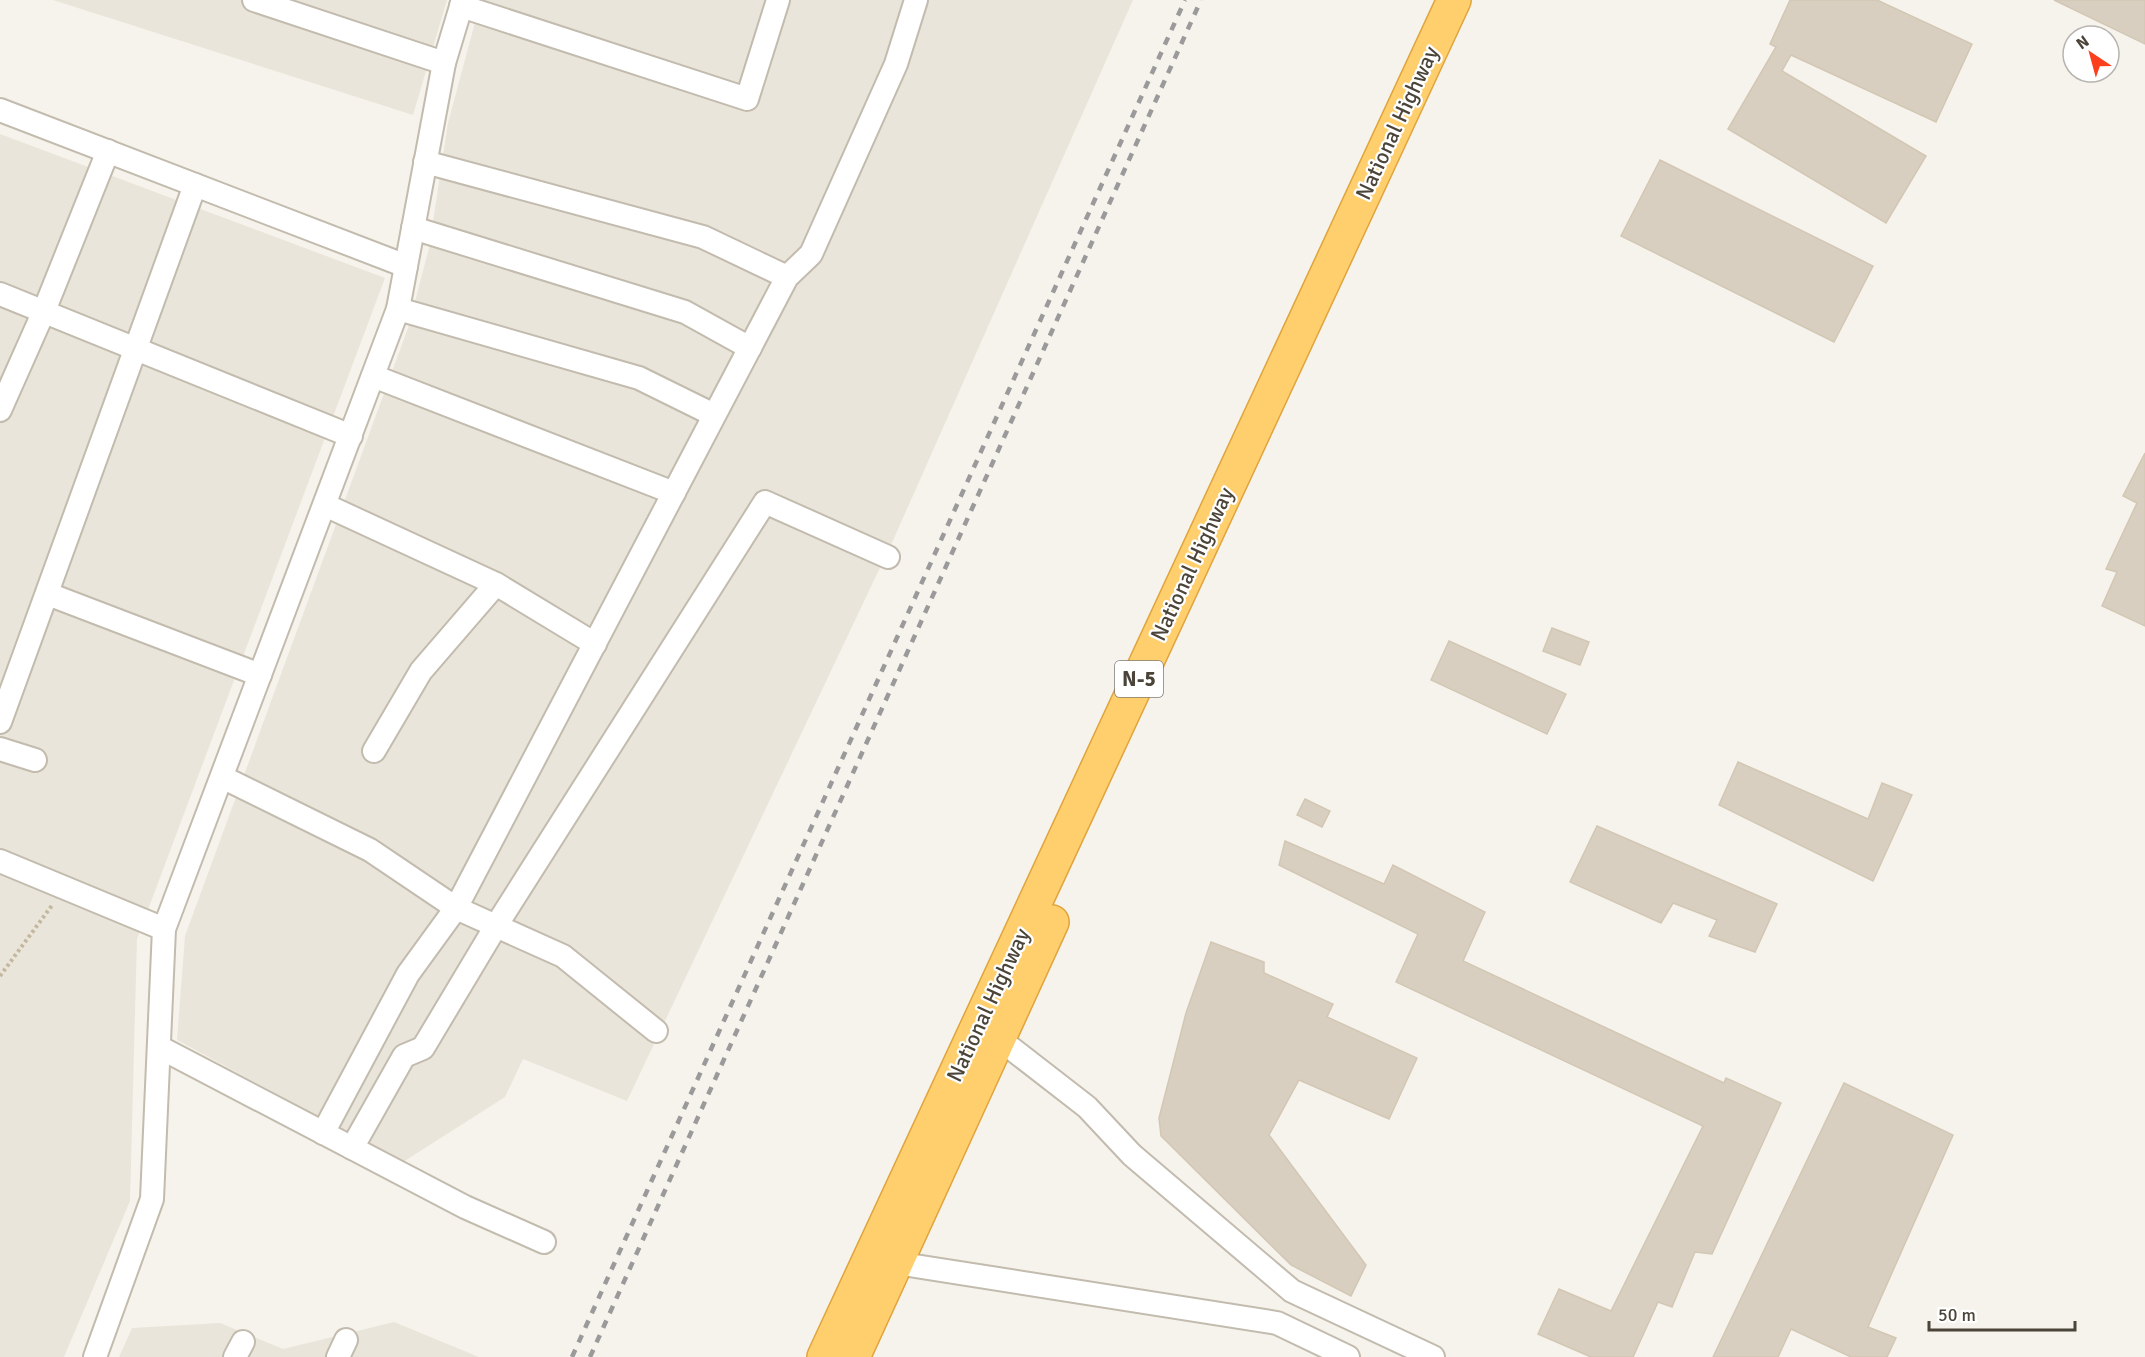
<svg xmlns="http://www.w3.org/2000/svg" width="2145" height="1357" viewBox="0 0 2145 1357" font-family="Signika,sans-serif">
<rect width="100%" height="100%" fill="#f6f3ec"/>
<g fill="#eae5da">
<path d="M53,0H447L413,115Z"/>
<path d="M481,0H1133L895,536L627,1101L523,1059L505,1097L403,1162L177,1040L185,936L408,328L429,248L448,123Z"/>
<path d="M0,134L385,278L137,939L130,1201L64,1357H0Z"/>
<path d="M394,1322L479,1357H119L132,1328L220,1323L283,1349Z"/>
</g>
<g fill="#d8cfc1" stroke="#d3c7b4" stroke-width="1.5">
<path d="M1790,0H1877L1972,44L1936,122L1791,55L1782,71L1926,156L1886,223L1728,129L1776,47L1770,44Z"/>
<path d="M2054,0H2145V44Z"/>
<path d="M1660,160L1873,266L1834,342L1621,236Z"/>
<path d="M2145,453V626L2102,606L2117,572L2106,569L2137,503L2123,496Z"/>
<path d="M1552,628L1589,642L1580,665L1543,651Z"/>
<path d="M1449,641L1566,694L1547,734L1431,680Z"/>
<path d="M1738,762L1868,819L1882,783L1912,795L1873,881L1719,805Z"/>
<path d="M1305,799L1330,811L1322,827L1297,815Z"/>
<path d="M1597,826L1777,904L1755,952L1709,936L1717,920L1673,903L1661,923L1570,882Z"/>
<path d="M1285,841L1384,884L1393,865L1485,912L1463,961L1724,1083L1726,1078L1781,1103L1712,1254L1695,1252L1672,1307L1658,1302L1633,1357H1591L1538,1334L1559,1289L1611,1311L1703,1126L1396,982L1418,934L1279,865Z"/>
<path d="M1211,942L1264,962V973L1333,1004L1327,1017L1417,1058L1389,1119L1299,1080L1269,1135L1366,1265L1351,1296L1291,1265L1161,1136L1159,1118L1186,1013Z"/>
<path d="M1844,1083L1953,1135L1868,1327L1896,1338L1887,1357H1851L1791,1329L1778,1357H1713Z"/>
</g>
<g fill="none" stroke-linecap="round" stroke-linejoin="round">
<g stroke="#c2bbae" stroke-width="26">
<g id="street">
<path d="M254,0L444,63"/>
<path d="M461,6L747,99L778,0"/>
<path d="M0,110L406,266"/>
<path d="M425,162L703,237L787,277"/>
<path d="M413,228L685,312L750,348"/>
<path d="M0,294L351,436"/>
<path d="M398,309L639,378L714,415"/>
<path d="M373,376L674,493"/>
<path d="M0,410L44,311L108,151"/>
<path d="M325,505L496,584L595,644"/>
<path d="M48,594L260,675"/>
<path d="M0,722L195,185"/>
<path d="M0,749L35,760"/>
<path d="M374,751L421,671L496,584"/>
<path d="M222,777L370,850L456,908L563,956L656,1031"/>
<path d="M0,861L164,929"/>
<path d="M987,1032L998,1038L1087,1107L1132,1155L1292,1291L1433,1357"/>
<path d="M159,1047L465,1207L544,1242"/>
<path d="M323,1133L408,974L456,908L787,277L811,254L896,64L916,0"/>
<path d="M352,1148L404,1056L423,1048L496,926L765,502L888,557"/>
<path d="M883,1258L896,1263L1277,1323L1348,1357"/>
<path d="M95,1357L152,1199L164,929L398,309L444,63L463,0"/>
<path d="M235,1357L243,1342"/>
<path d="M338,1357L346,1340"/>
</g>
</g>
<g stroke="#e0a43c" stroke-width="36">
<g id="highway">
<path d="M824,1357L1454,0"/>
<path d="M853,1357L1052,922"/>
</g>
</g>
<path stroke="#c4b79f" stroke-width="4" stroke-dasharray="3 3" stroke-linecap="butt" d="M0,976L53,904"/>
<use href="#street" stroke="#fff" stroke-width="22"/>
<use href="#highway" stroke="#ffcf6e" stroke-width="33"/>
<g stroke="#9a9a9a" stroke-width="4.5" stroke-dasharray="8 8" stroke-linecap="butt">
<path d="M572,1357L1185,0"/>
<path d="M590,1357L1201,0"/>
</g>
</g>
<g text-anchor="middle" dominant-baseline="central" stroke-width="4.5" stroke-linejoin="round" paint-order="stroke">
<rect fill="#fff" stroke="#817c74" stroke-width="1.5" x="1115" y="661" width="48" height="36" rx="4.5"/>
<g font-size="21" font-weight="bold" fill="#4b4439">
<text x="1139" y="679">N-5</text>
</g>
<g font-size="22" fill="#4b4439" stroke="#fff">
<text transform="translate(1397 123) rotate(-65)">National Highway</text>
<text transform="translate(1192 564) rotate(-65)">National Highway</text>
<text transform="translate(988 1005) rotate(-65)">National Highway</text>
</g>
</g>
<g transform="translate(2091 54) rotate(324)"><circle r="28" fill="#ffffff" stroke="#b7b4b0" stroke-width="1.5"/>
<path d="M0-4.5L10 22L0 15L-10 22Z" fill="#fc3f1d"/>
<text y="-9" font-size="16" font-weight="bold" text-anchor="middle" fill="#4b4439">N</text>
</g>
<path d="M1929 1321v9h146v-9" fill="none" stroke="#4b4439" stroke-width="3"/>
<text x="1938" y="1321" font-size="18" fill="#4b4439" stroke="#ffffff" stroke-width="4.5" paint-order="stroke">50 m</text>
</svg>
